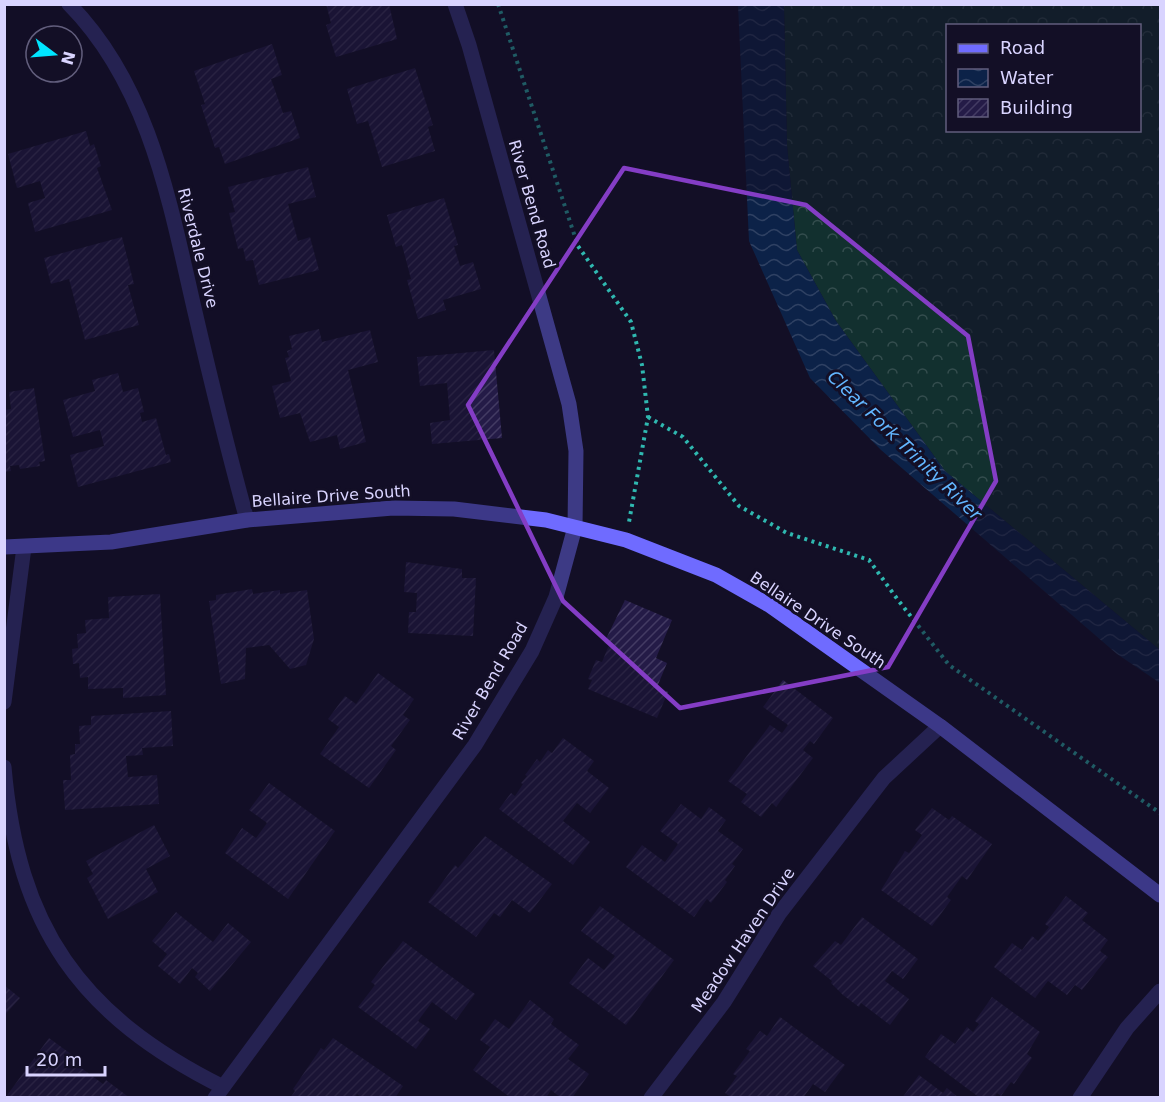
<svg xmlns="http://www.w3.org/2000/svg" width="1165" height="1102" viewBox="0 0 1165 1102" font-family="'DejaVu Sans',sans-serif">
<defs>
<pattern id="forest-crowns" width="20" height="18" patternUnits="userSpaceOnUse" patternTransform="scale(1.5)"><rect width="20" height="18" fill="#12302f"/><path d="M2 6a3 3 0 1 1 6 0M12 15a3 3 0 1 1 6 0" fill="none" stroke="#344d4e"/></pattern>
<pattern id="water-waves" width="16" height="10" patternUnits="userSpaceOnUse" patternTransform="scale(1.5)"><rect width="16" height="10" fill="#0c2248"/><path d="M0 5q4-4 8 0t8 0" fill="none" stroke="#2f4163"/></pattern>
<pattern id="building-hatch" width="6" height="6" patternUnits="userSpaceOnUse" patternTransform="scale(1.5)"><rect width="6" height="6" fill="#241b47"/><path d="M-1 1l2-2M0 6l6-6M5 7l2-2" fill="none" stroke="#433b63"/></pattern>
</defs>
<rect width="100%" height="100%" fill="#130f26"/>
<path fill="url(#forest-crowns)" fill-rule="evenodd" d="M784,5H1160V650L945,471L836,321L797,250L787,145ZM948,26H1140V130H948Z"/>
<path fill="url(#water-waves)" d="M738,5H784L787,145L797,250L836,321L945,471L1160,650V683L1117,654L881,450L810,378L749,241Z"/>
<g fill="url(#building-hatch)">
<path d="M326,4H389L397,39L336,57L326,25L331,23Z"/>
<path d="M272,44L282,75L271,79L283,113L291,111L300,138L225,164L219,147L215,148L201,105L205,104L194,71Z"/>
<path d="M415,68L433,125L428,127L435,151L382,167L368,121L357,124L347,89Z"/>
<path d="M86,131L90,146L94,144L101,166L97,168L112,210L35,232L28,203L45,198L40,181L17,188L8,154Z"/>
<path d="M308,167L316,197L288,204L298,241L310,237L319,270L259,285L253,260L246,261L243,248L238,249L229,213L235,212L228,187Z"/>
<path d="M444,198L458,245L454,246L460,266L473,262L481,289L443,300L446,310L418,319L407,280L411,279L402,245L396,247L387,215Z"/>
<path d="M122,237L134,284L128,285L139,325L85,340L69,279L51,284L44,258Z"/>
<path d="M319,329L322,342L370,330L378,362L348,370L366,442L340,449L337,435L310,442L300,413L280,418L272,386L291,381L285,358L289,357L287,351L292,349L289,336Z"/>
<path d="M494,350L502,438L432,444L430,423L450,420L447,383L420,386L417,357Z"/>
<path d="M118,373L123,392L138,388L144,412L140,413L142,422L156,418L166,455L169,454L171,462L78,487L70,455L104,446L100,430L73,437L63,400L95,391L92,380Z"/>
<path d="M34,388L45,461L39,462L40,466L20,469L19,465L10,466L11,471L4,472V410L11,409L9,392Z"/>
<path d="M406,562L462,569V578H476L473,636L408,633L409,612H416L417,593L404,592Z"/>
<path d="M252,589L253,594L280,590V594L307,590L314,639L306,665L290,669L269,645L246,648L245,679L221,684L209,601L216,600V595Z"/>
<path d="M160,594L166,695L123,698V688L88,689V677L80,678L79,663L73,664L72,649L78,648L77,634L86,633L85,620L109,618L108,597Z"/>
<path d="M625,600L672,620L656,658L667,663L657,687L668,692L657,718L588,689L592,680L588,679L596,660L602,662L609,645L604,643Z"/>
<path d="M378,673L414,699L403,715L410,720L391,746L396,750L369,788L320,754L339,727L328,719L345,696L356,704Z"/>
<path d="M783,680L833,718L814,744L810,741L803,750L813,758L776,807L772,803L761,817L741,802L747,794L728,781L770,725L782,733L788,725L763,707Z"/>
<path d="M171,711L173,746L142,748L143,755L126,756L128,777L157,775L159,804L65,810L63,780H71L70,755L75,754V744H80L79,726L91,725V716Z"/>
<path d="M563,738L594,761L587,771L609,788L590,813L577,803L563,821L590,842L573,865L499,809L511,793L515,796L523,784L521,783L527,776L525,775L537,759L540,762L548,750L552,753Z"/>
<path d="M269,783L335,831L288,899L225,853L242,828L256,838L267,823L249,810Z"/>
<path d="M681,804L701,819L709,807L726,820L718,831L743,849L732,864L735,866L725,880L727,882L711,903L707,899L694,917L626,867L642,845L665,862L678,844L660,831Z"/>
<path d="M932,808L949,820L952,816L992,844L967,880L962,876L947,897L951,900L932,926L881,890L905,851L909,853L922,835L915,830Z"/>
<path d="M154,825L170,856L146,869L158,892L108,919L87,878L93,874L86,861Z"/>
<path d="M485,836L552,884L530,913L512,900L500,917L494,913L476,937L428,902L455,865L458,868Z"/>
<path d="M1066,896L1088,913L1082,920L1108,940L1100,951L1108,957L1082,990L1075,985L1067,995L1048,981L1035,998L994,967L1012,943L1022,950L1032,936L1038,941L1049,927L1045,924Z"/>
<path d="M600,906L674,960L626,1025L569,983L588,958L604,970L615,956L581,931Z"/>
<path d="M176,912L213,942L228,923L251,942L210,991L195,977L198,973L192,968L180,984L158,966L167,954L152,941Z"/>
<path d="M862,917L918,959L903,979L892,971L885,981L909,999L890,1025L861,1003L859,1007L843,995L831,983L832,981L813,966L835,941L841,945Z"/>
<path d="M403,941L475,994L456,1020L432,1002L418,1021L430,1029L416,1049L358,1007L375,985L371,982Z"/>
<path d="M4,985L20,998L4,1016Z"/>
<path d="M992,997L1040,1032L1027,1054L1032,1058L1014,1084L1011,1082L1001,1096L997,1093L994,1098H980L925,1057L941,1034L955,1044L967,1027L973,1032L979,1024L975,1021Z"/>
<path d="M530,1000L554,1019L551,1024L579,1045L568,1059L589,1074L572,1098H561L551,1090L546,1098H511L473,1070L490,1047L480,1040L495,1019L509,1029Z"/>
<path d="M780,1017L845,1065L825,1092L813,1084L803,1098H732L725,1093L737,1076L733,1074L750,1051L746,1049L760,1031L767,1036Z"/>
<path d="M49,1038L75,1057L72,1061L103,1084L106,1080L130,1098H5Z"/>
<path d="M333,1038L403,1086L395,1098H362L357,1094L355,1098H290L295,1091L293,1089L321,1048L324,1050Z"/>
<path d="M919,1075L943,1093L947,1088L959,1098H902Z"/>
</g>
<g fill="none" stroke-linecap="round" stroke-linejoin="round">
<g stroke="#2fb8b0" stroke-width="4" stroke-dasharray="3 4.5" stroke-linecap="butt">
<path d="M498,4L578,246L631,322L642,365L648,417L629,522"/>
<path d="M648,417L683,437L739,506L787,533L869,560L898,600L949,665L1160,813"/>
</g>
<g stroke="#3d3a85" stroke-width="15">
<path d="M69,4C150,86 170,204 195,312C211,381 228,451 247,520"/>
<path d="M4,702L24,547"/>
<path d="M4,767C18,927 79,1015 223,1087"/>
<path d="M215,1098L475,745L532,651L556,597L575,527L576,451L569,404L469,45L455,4"/>
<path d="M651,1098L724,1002L779,914L884,778L940,726"/>
<path d="M1080,1098L1127,1028L1160,991"/>
</g>
<path stroke="#6f6bff" stroke-width="15" d="M4,547L111,542L247,520L393,508L454,509L546,520L626,540L716,575L769,605L940,726L1160,895"/>
</g>
<path d="M0 0H1165V1102H0ZM624,168L806,205L968,336L996,481L888,667L680,708L563,601L468,405Z" fill="#130f26" fill-opacity=".55" fill-rule="evenodd"/>
<path fill="none" stroke="#843dc5" stroke-width="4.5" stroke-linejoin="round" d="M624,168L806,205L968,336L996,481L888,667L680,708L563,601L468,405Z"/>
<g text-anchor="middle" dominant-baseline="central" stroke-width="6" stroke-linejoin="round" paint-order="stroke">
<g font-size="16" fill="#d9d4ff" stroke="#130f26">
<text transform="translate(532 204) rotate(74)">River Bend Road</text>
<text transform="translate(198 248) rotate(76)">Riverdale Drive</text>
<text transform="translate(331 496) rotate(-4)">Bellaire Drive South</text>
<text transform="translate(818 620) rotate(34)">Bellaire Drive South</text>
<text transform="translate(490 681) rotate(-60)">River Bend Road</text>
<text transform="translate(743 940) rotate(-56)">Meadow Haven Drive</text>
</g>
<g font-size="18" font-style="italic" fill="#62b6ff" stroke="#130f26">
<text transform="translate(905 445) rotate(44)">Clear Fork Trinity River</text>
</g>
</g>
<rect width="1165" height="1102" fill="none" stroke="#d9d4ff" stroke-width="12"/>
<rect x="946" y="24" width="195" height="108" fill="#130f26" stroke="#625e7d" stroke-width="1.5"/>
<rect x="958" y="44" width="30" height="9" fill="#6f6bff" stroke="#625e7d" stroke-width="1.5"/>
<text x="1000" y="54" font-size="18" fill="#d9d4ff">Road</text>
<rect x="958" y="69" width="30" height="18" fill="url(#water-waves)" stroke="#625e7d" stroke-width="1.5"/>
<text x="1000" y="84" font-size="18" fill="#d9d4ff">Water</text>
<rect x="958" y="99" width="30" height="18" fill="url(#building-hatch)" stroke="#625e7d" stroke-width="1.5"/>
<text x="1000" y="114" font-size="18" fill="#d9d4ff">Building</text>
<g transform="translate(54 54) rotate(106)"><circle r="28" fill="#130f26" stroke="#625e7d" stroke-width="1.5"/>
<path d="M0-4.5L10 22L0 15L-10 22Z" fill="#00e5ff"/>
<text y="-9" font-size="16" font-weight="bold" text-anchor="middle" fill="#d9d4ff">N</text>
</g>
<path d="M27 1066v9h78v-9" fill="none" stroke="#d9d4ff" stroke-width="3"/>
<text x="36" y="1066" font-size="18" fill="#d9d4ff" stroke="#130f26" stroke-width="4.5" paint-order="stroke">20 m</text>
</svg>
